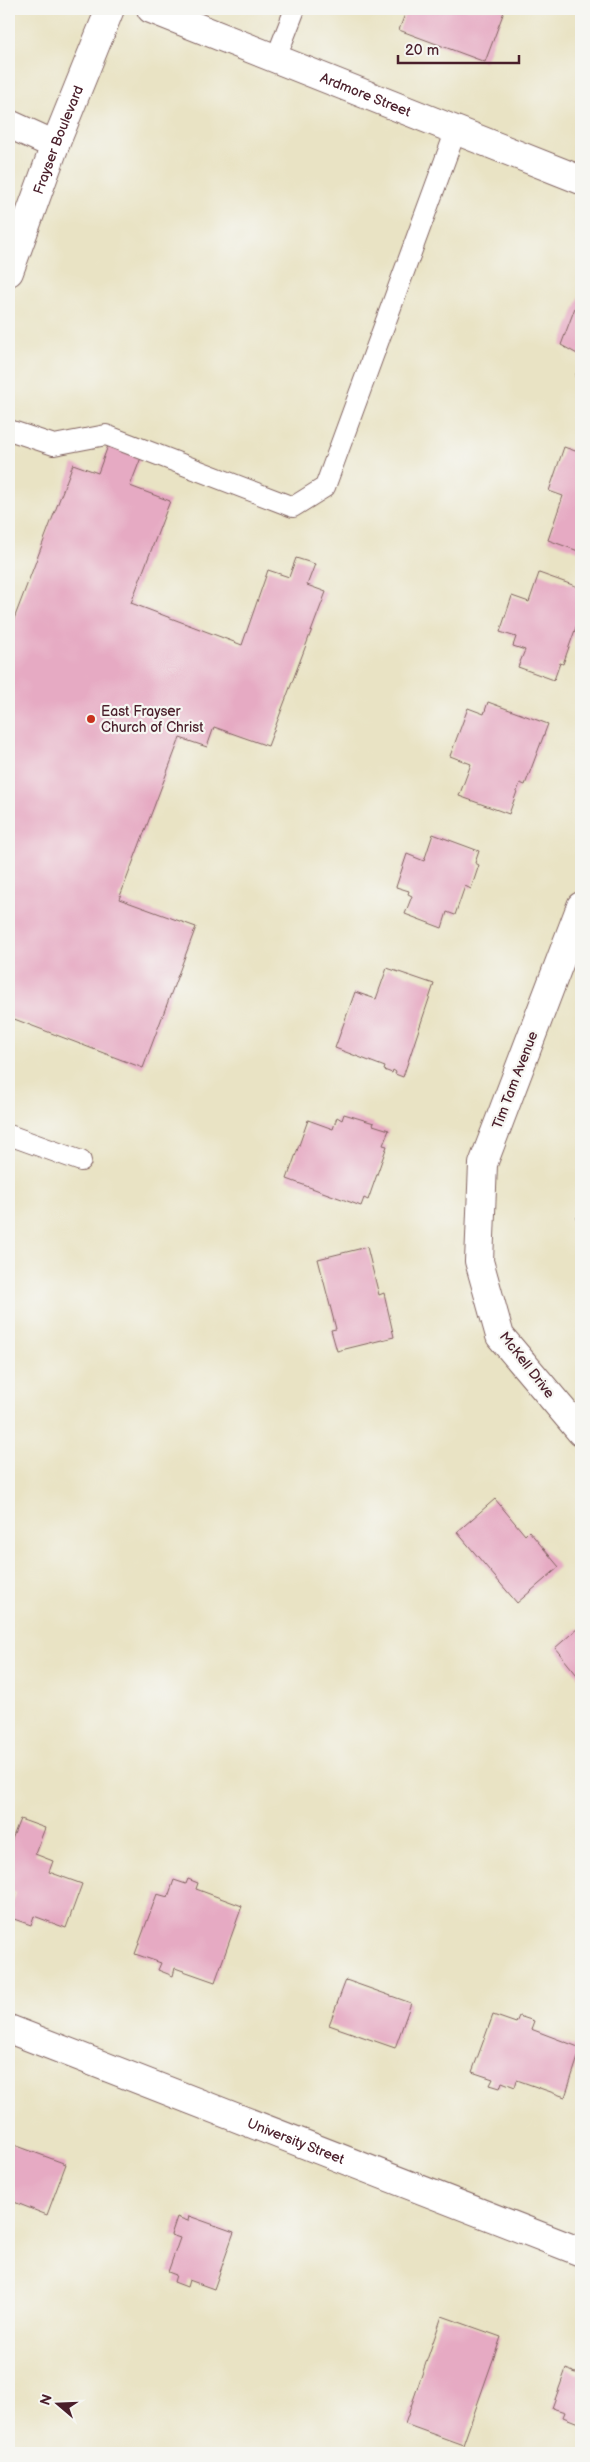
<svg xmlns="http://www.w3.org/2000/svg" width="590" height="2462" viewBox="0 0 590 2462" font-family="'Balsamiq Sans',sans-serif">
<rect width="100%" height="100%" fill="#f6f6f2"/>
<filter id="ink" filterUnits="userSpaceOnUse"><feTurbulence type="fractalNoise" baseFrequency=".02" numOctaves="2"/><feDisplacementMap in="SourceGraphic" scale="10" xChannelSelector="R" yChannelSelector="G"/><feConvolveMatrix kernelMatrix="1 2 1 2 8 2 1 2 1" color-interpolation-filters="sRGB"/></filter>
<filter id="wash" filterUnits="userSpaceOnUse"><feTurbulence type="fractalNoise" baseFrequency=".0096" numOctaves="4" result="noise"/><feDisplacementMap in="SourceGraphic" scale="20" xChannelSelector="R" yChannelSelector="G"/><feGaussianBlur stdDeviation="1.12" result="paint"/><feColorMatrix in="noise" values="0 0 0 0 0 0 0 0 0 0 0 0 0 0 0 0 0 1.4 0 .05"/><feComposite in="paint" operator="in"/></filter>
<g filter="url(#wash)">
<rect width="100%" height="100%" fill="#e9e3c4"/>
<g id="blocks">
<g fill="#e6aac3">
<path d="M407,9H505L485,62L399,30Z"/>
<path d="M579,297H581V356L561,345Z"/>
<path d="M581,360V379L575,377Z"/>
<path d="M109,443L142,455L130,486L170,501L131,603L242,645L268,570L289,577L296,558L315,564L307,585L326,592L268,746L214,727L207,747L180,738L119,899L196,927L143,1068L9,1017V632L73,464L98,473Z"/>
<path d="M564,447L581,453V552L548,540L563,496L549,491Z"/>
<path d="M539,573L581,588L578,605L581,606V613L563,664L560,663L554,680L518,667L525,650L513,646L516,637L500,632L512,596L529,602Z"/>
<path d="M488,702L548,724L525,785L520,783L509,814L459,796L471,764L450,756L468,708L484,714Z"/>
<path d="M433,834L479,851L475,863L479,865L471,889L465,886L455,915L447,912L442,928L405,914L412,896L408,894L409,891L396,887L407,854L424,861Z"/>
<path d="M387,968L434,984L403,1077L395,1074L396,1072L393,1070L392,1073L384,1070L385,1067L335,1048L355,992L376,999Z"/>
<path d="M344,1114L374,1123L373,1125L389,1130L383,1145L387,1146L368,1200L364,1198L361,1206L287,1179L308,1120L333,1129L337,1117L342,1120Z"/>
<path d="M581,1215V1229L576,1218Z"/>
<path d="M367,1247L379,1295L384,1293L394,1337L337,1351L331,1330L336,1329L318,1259Z"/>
<path d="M495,1499L525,1535L529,1531L559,1567L517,1603L457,1532Z"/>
<path d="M578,1628L581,1631V1680L555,1648Z"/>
<path d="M20,1819L45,1828L35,1854L53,1861L49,1872L82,1884L66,1928L34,1916L31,1925L11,1918L14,1909L11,1908L16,1893L9,1890V1847Z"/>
<path d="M188,1879L198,1883L196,1889L242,1906L215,1982L175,1968L173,1976L158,1970L161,1963L135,1954L157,1894L168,1897L174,1880L186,1884Z"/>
<path d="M346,1980L411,2003L395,2048L329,2025Z"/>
<path d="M493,2015L516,2023L519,2016L534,2021L531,2029L581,2048L565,2097L517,2080L515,2087L502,2082L500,2088L490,2085L493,2079L472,2072Z"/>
<path d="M9,2143L66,2164L47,2215L9,2200Z"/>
<path d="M189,2216L234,2232L214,2289L189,2280L187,2287L174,2282L176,2275L168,2272L180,2238L171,2235L177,2217L188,2221Z"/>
<path d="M442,2316L501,2337L463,2445L405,2424Z"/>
<path d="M566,2369L581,2375V2424L563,2417L565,2412L552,2408Z"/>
</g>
</g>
</g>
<g filter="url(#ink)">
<use href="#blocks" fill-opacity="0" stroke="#826461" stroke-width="1"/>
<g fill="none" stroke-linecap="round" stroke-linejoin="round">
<g stroke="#826461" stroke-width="22">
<g id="service">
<path d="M276,58L295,9"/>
<path d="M9,430L54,445L106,435L293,507L325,487L456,130"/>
<path d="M9,1135L81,1161"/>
</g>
</g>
<g stroke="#826461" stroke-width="30">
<g id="minor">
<path id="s1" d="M151,9L581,180"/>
<path d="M9,124L55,145"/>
<path d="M581,906L483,1164L479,1261L500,1336L581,1432"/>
</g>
</g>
<g stroke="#826461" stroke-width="30">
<g id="tertiary">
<path id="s2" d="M9,2029L581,2252"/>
</g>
</g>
<g stroke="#826461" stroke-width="30">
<g id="secondary">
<path id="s3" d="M9,272L55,145L110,9"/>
</g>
</g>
<use href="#service" stroke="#fff" stroke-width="20"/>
<use href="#minor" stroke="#fff" stroke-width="28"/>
<use href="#tertiary" stroke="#fff" stroke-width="28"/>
<use href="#secondary" stroke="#fff" stroke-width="28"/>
</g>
</g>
<circle fill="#c8321e" stroke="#f6f6f2" stroke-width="2" cx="91" cy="719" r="5"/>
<g text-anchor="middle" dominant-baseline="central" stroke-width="4.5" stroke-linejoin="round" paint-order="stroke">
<g font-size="14" fill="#4a1f2b" stroke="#f6f6f2">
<text stroke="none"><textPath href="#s1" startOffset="231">Ardmore Street</textPath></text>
<text stroke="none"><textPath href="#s3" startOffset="141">Frayser Boulevard</textPath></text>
<text transform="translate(515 1080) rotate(-69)">Tim Tam Avenue</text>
<text transform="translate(527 1365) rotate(52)">McKell Drive</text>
<text stroke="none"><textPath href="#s2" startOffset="308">University Street</textPath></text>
</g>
<g font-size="14" fill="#4a1f2b" stroke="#f6f6f2" text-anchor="start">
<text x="101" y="711">East Frayser<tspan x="101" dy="16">Church of Christ</tspan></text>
</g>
</g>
<rect width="590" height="2462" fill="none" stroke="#f6f6f2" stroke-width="30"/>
<g transform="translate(58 2404) rotate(289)" stroke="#f6f6f2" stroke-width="4" paint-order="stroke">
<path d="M0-4L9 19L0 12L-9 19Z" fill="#4a1f2b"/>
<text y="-8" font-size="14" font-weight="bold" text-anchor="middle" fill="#4a1f2b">N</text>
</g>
<path d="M398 55v8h121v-8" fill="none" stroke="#4a1f2b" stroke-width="2.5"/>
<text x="405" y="55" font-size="15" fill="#4a1f2b" stroke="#f6f6f2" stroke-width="4" paint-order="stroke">20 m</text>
</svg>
